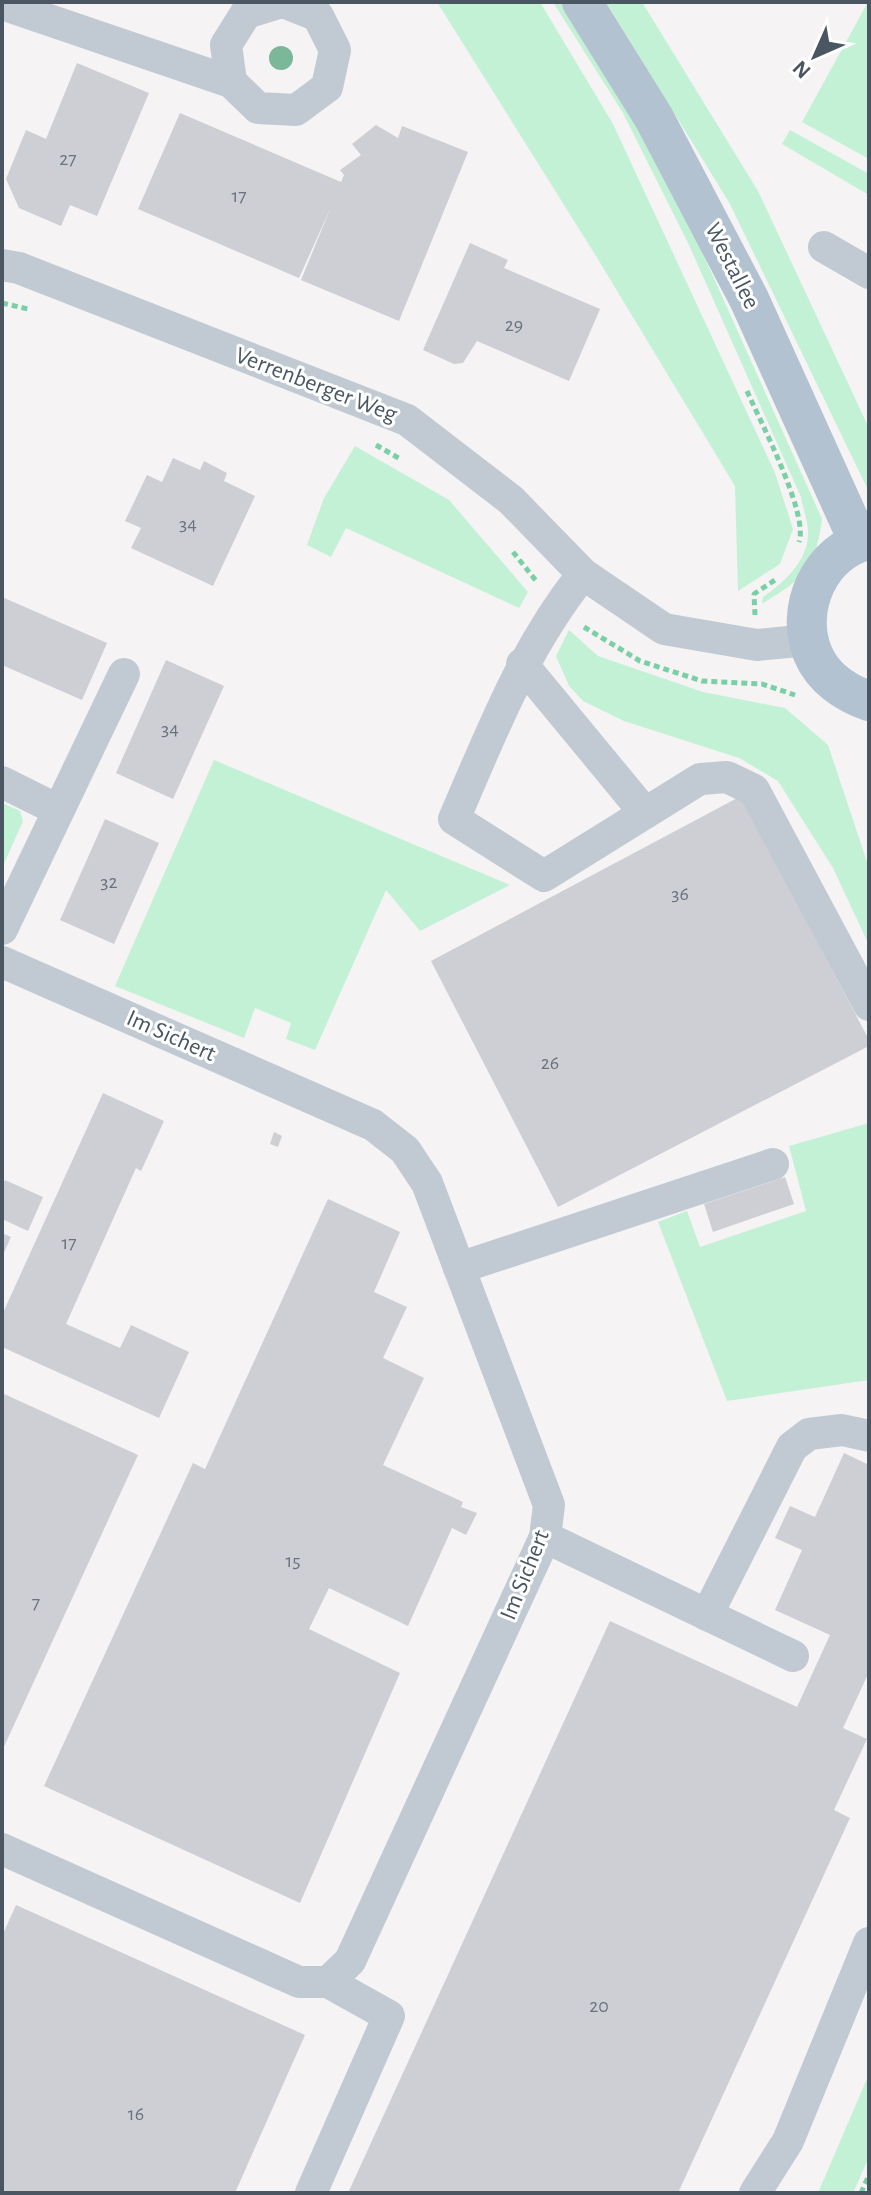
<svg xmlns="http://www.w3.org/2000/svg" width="871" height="2195" viewBox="0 0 871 2195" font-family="'Alegreya Sans',sans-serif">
<rect width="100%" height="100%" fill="#f5f3f3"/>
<g fill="#c3f1d5">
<path d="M437,2H540L613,124L775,473L793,529L780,564L738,591L735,486L596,256Z"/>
<path d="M553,2H566L650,136L822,519C815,570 804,578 762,604L763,597C782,584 807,562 808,536C809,524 803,509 801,497L689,245L623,113Z"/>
<path d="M606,2H642L758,191L869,428V492L730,204Z"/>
<path d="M868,2H869V159L802,122Z"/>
<path d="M790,130L869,174V195L782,144Z"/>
<path d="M355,446L449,500L528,592L519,608L346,528L331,557L307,545L324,498Z"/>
<path d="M569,630L598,656L703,692L785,708L828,745L869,868V945L833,868L778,781L739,758L624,721L583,701L569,686L556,656Z"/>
<path d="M214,760L510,885L420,931L386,890L315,1050L286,1039L291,1023L255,1008L244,1038L115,986Z"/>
<path d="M2,803L20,811L23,821L2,868Z"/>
<path d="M869,1123V1380L727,1401L658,1222L687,1211L700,1247L806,1211L789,1146Z"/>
<path d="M869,2074V2157L853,2193H818Z"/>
</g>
<g fill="#cdcfd5">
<path d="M77,63L149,93L97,216L70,205L61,226L19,208L6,179L26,130L46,139Z"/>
<path d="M180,113L341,182L344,175L340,170L361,155L352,144L376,125L398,138L402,126L468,152L399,321L301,280L331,207L299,278L138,209Z"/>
<path d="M470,243L508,260L504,268L600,309L569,381L477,341L463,363L454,364L423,350Z"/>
<path d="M173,458L200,470L204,461L227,473L224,481L255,496L213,586L131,548L141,528L125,521L147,475L162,482Z"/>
<path d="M2,597L107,643L82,700L2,665Z"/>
<path d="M166,660L224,686L173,799L116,773Z"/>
<path d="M741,796L869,1040V1046L558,1207L431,961Z"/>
<path d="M105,819L159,843L114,944L60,920Z"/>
<path d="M103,1093L164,1121L141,1171L136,1168L66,1324L120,1348L131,1325L189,1352L159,1418L2,1347V1315Z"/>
<path d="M274,1132L282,1136L278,1147L270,1144Z"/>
<path d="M785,1177L794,1204L713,1232L704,1204Z"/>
<path d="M5,1180L43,1197L28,1231L2,1219V1186Z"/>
<path d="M328,1199L400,1232L374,1292L407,1307L383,1358L424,1378L383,1465L463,1502L461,1507L477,1513L466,1535L452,1528L408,1626L329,1588L309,1629L400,1673L300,1903L44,1786L193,1463L205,1469Z"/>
<path d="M2,1233L11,1237L2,1257Z"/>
<path d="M2,1393L138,1455L2,1751Z"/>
<path d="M844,1453L869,1465V1672L843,1728L867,1739L834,1810L850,1818L678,2193H348L610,1621L797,1707L830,1635L775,1610L802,1550L775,1538L790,1506L815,1517Z"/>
<path d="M16,1905L305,2035L235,2193H2V1936Z"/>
</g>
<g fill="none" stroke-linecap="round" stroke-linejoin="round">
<g stroke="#7ad0a6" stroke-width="5" stroke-dasharray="6 4" stroke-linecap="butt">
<path d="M2,303L28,309"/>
<path d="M747,391C760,421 809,514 799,542"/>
<path d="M376,445L402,460"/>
<path d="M513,552L537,582"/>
<path d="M755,615L754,594L778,578"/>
<path d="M584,627L640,661L702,681L762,684L795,695"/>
<path d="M861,2193L869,2175"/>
</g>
<g stroke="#c1cad2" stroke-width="32">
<path d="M2,4L231,82L258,108L296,110L327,87L335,50L318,16L283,2"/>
<path d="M231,82L226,45L246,13L282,2"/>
<path d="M824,247L869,273"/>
<path d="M2,265L19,268L407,420L511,500L583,574L664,629L757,645L809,640"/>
<path d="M583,574C523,649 492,732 454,819L544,876L700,779L727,777L754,790L869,1005"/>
<path d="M522,664L645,813"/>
<path d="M2,782L58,810"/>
<path d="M2,929L124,674"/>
<path d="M2,962L373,1125L405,1150L427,1183L549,1505L545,1537L350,1961L328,1982H299L2,1849"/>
<path d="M459,1268L773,1164"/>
<path d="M545,1537L793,1656"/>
<path d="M707,1615L792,1447L809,1434L842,1430L869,1436"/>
<path d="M311,2193L389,2016L328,1982"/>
<path d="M755,2193L788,2141L869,1943"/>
</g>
<g stroke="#b3c2d1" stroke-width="40">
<path d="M582,2L654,118L749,299L859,542"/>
<path d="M869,540C820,550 794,609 813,654C823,678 846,693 869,701"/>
</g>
</g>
<circle fill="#7bb799" cx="281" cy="58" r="12"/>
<g text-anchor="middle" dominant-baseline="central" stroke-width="6" stroke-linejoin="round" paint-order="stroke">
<g font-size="20" fill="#6b747e">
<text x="68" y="159">27</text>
<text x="239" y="196">17</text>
<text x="514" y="325">29</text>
<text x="188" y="524">34</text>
<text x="170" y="729">34</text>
<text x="109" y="882">32</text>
<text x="680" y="894">36</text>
<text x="550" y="1063">26</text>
<text x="69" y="1243">17</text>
<text x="293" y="1561">15</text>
<text x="36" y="1603">7</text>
<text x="599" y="2006">20</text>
<text x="136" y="2114">16</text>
</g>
<g font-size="24" fill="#4a5661" stroke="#fff">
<text transform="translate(732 266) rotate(63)">Westallee</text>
<text transform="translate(316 385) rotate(21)">Verrenberger Weg</text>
<text transform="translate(171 1036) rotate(24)">Im Sichert</text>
<text transform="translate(525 1575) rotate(-68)">Im Sichert</text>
</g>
</g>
<rect width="871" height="2195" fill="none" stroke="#4a5661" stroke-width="8"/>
<g transform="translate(815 56) rotate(225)" stroke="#ffffff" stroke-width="6" paint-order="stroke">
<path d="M0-6L14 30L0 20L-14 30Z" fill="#4a5661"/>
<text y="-12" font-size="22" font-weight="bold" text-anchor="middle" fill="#4a5661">N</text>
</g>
</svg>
